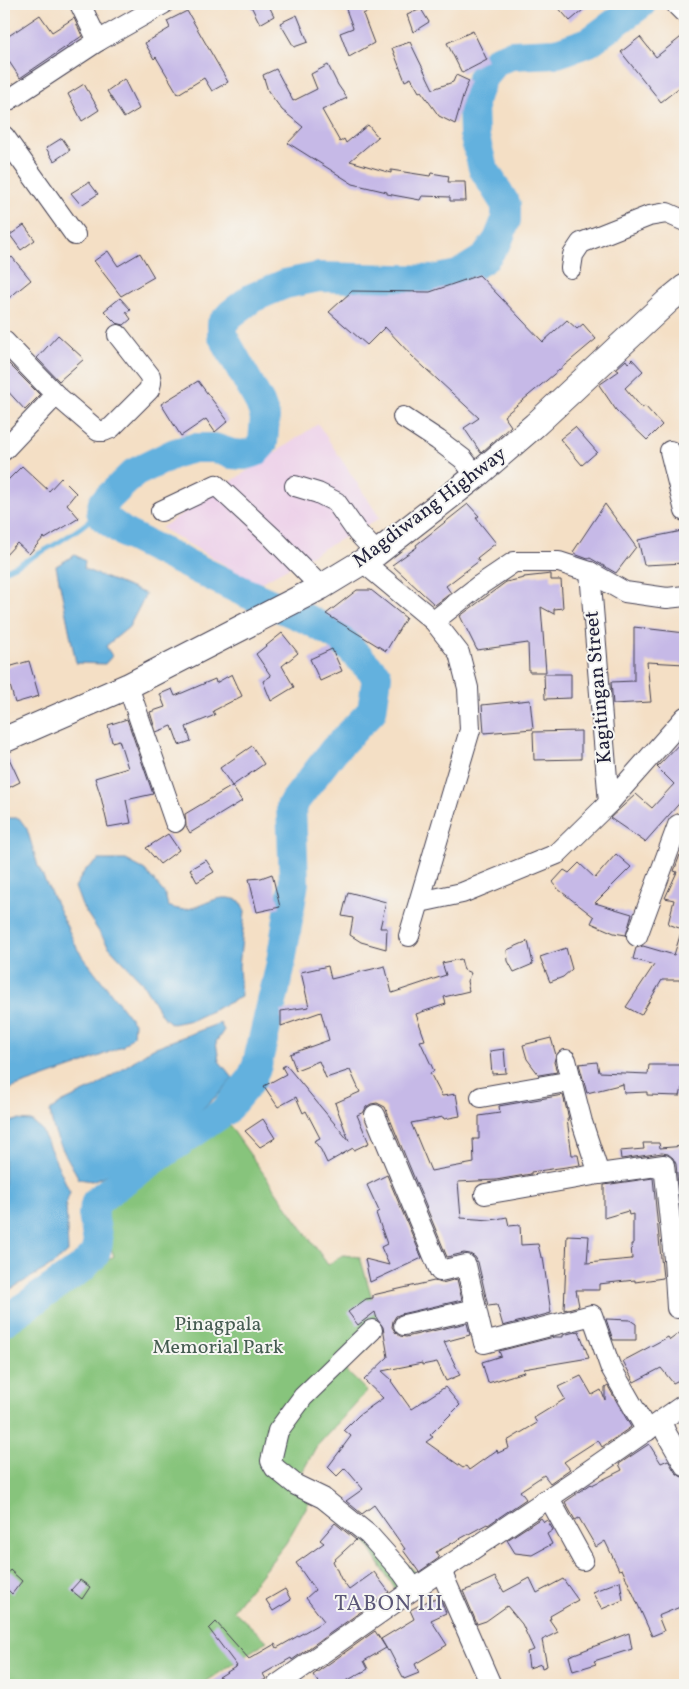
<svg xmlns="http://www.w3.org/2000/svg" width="689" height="1689" viewBox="0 0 689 1689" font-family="Vollkorn,serif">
<rect width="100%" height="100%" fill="#f6f6f2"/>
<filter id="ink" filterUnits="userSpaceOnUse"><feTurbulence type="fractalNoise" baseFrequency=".02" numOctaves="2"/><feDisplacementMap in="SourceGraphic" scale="10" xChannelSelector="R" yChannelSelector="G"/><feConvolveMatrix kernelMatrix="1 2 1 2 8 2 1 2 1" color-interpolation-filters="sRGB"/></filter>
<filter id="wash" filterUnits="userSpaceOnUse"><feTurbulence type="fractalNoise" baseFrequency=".0096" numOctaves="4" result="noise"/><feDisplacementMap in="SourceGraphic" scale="20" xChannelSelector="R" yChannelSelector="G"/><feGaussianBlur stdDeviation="1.12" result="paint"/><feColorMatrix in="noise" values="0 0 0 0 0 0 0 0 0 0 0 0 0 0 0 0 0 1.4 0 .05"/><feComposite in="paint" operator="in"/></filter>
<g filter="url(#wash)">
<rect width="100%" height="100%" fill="#f4dfc5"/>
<path fill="#edd1e9" d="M318,424L380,518L258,584L161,528Z"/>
<path fill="#87c47b" stroke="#54735b" d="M225,1119L328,1265L343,1255L360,1257L381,1329L367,1350L345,1370L367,1391L316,1447L299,1478L367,1529L417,1573L395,1589L362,1536L311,1499L286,1543L233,1610L267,1641L201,1685H4V1332L114,1256L101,1223L100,1207Z"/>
<g fill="#64b1de" stroke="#436a8c">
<path d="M75,555L85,561L84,569L146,594L129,627L106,646L112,656L105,664L76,663L56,566Z"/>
<path d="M4,818H19L27,829L38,866L78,950L134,1023L133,1036L123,1046L79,1065L4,1091Z"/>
<path d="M99,860H126L145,870L165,894L168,906C174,908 182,911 188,909C207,905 219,892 240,901L245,911L239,966L241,997L192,1020L172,1024L162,1016L142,982L109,947L82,906L75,887L85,870Z"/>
<path d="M220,1023L224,1030L216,1042L219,1061L233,1078L220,1093L159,1148L109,1174L92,1181L79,1179C68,1158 52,1136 50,1111L61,1103L95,1087L153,1048Z"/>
<path d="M17,1120L31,1121L41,1129L70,1192L66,1204L68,1252L54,1264L4,1293V1124Z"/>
</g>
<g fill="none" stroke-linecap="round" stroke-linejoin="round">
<path stroke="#64b1de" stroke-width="5" d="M4,571C39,555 72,537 101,511"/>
<path stroke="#64b1de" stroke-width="30" d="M4,1321L83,1267L95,1254L98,1242L93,1214L96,1202L112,1189L225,1111L251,1080L257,1065L280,968L294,882L291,806L334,750L372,711L377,676L340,638L311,621L244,592L126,534L103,517L101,511L103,503L134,473L175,453L194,448H214L232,454L244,455L255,452L263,443L265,417L260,403L222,335V324L231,314L252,298L285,284L319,277L434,280L458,275L485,258L498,240L506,220V205L483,168L474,134L473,103L482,78L497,60L512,55L557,53L589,42L641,4"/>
</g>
<g id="blocks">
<g fill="#c6b9e7">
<path d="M250,4H268L274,16L260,24Z"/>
<path d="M344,4H384L363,14L374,43L349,57L340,33L353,28Z"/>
<path d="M555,4H590L570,21Z"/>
<path d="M421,9L429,22L413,32L407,15Z"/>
<path d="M187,11L228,82L212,91L204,78L178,94L156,57L154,59L145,43L170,28L167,21Z"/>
<path d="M40,15L52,32L74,18L82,36L20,78L4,54V39Z"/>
<path d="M297,15L308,42L294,47L280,23Z"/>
<path d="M473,31L487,60L462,73L447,43Z"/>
<path d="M685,34V83L661,102L621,52L640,37L656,57Z"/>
<path d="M410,42L433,89L453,82L456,75L469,81L465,90L455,124L439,116L421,91L419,92L411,78L405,81L392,48Z"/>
<path d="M328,65L338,85L347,98L322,110L340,142L344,139L346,143L368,125L378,137L350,161L391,173V170L430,176L431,173L449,176L448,182H465L466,201H450V197L422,196L420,200L387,194V192L353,184L288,143L303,127L282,110L268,91L263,75L276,69L293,101L317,89L311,74Z"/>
<path d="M124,79L139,109L124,118L107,91Z"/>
<path d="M84,84L99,110L82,121L68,94Z"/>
<path d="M62,138L70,150L54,161L46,148Z"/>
<path d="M89,182L98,194L81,205L71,193Z"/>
<path d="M24,225L35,240L21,250L10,235Z"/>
<path d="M108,251L118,266L140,253L154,277L121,296L94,261Z"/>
<path d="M12,257L31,280L4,302V263Z"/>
<path d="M479,275L543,342L567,320L577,329L583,324L596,339L504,416L511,426L481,453L464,428L479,418L412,356L385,327L367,345L329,312L352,291L430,292Z"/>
<path d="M120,298L131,310L126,312L131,319L124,325L116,323L104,311Z"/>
<path d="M58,335L84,359L59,381L37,358Z"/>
<path d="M4,359L40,395L25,410L4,387Z"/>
<path d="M632,359L643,371L625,388L642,408L645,406L662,425L647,440L616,410L599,385L619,371L616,369L626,360L628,363Z"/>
<path d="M198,381L228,421L215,432L206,419L181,436L161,404Z"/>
<path d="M575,427L597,452L582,465L560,439Z"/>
<path d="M22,466L49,491L61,478L76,493L67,504L79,518L45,539L44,537L29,554L17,543L4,557V484Z"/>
<path d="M468,504L479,516L476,518L496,543L477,558L479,561L446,586L451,593L435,605L392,565L417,547L416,545Z"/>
<path d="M605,504L636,547L616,573L590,558L588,559L577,555L573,552Z"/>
<path d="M682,531L685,543V563L644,565L638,540Z"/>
<path d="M551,574V580H561L563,608L554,609V614L541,607L546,672H529L528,643L477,650L460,616L506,582L524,578V577Z"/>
<path d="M357,590H371L406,618L386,651L326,614Z"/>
<path d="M634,627L685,633V664L647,662L651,702L613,704L611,682L634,681Z"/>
<path d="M282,633L298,653L282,666L294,687L271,701L263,681L271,676L256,654Z"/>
<path d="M332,649L342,671L320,681L310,659Z"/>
<path d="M29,661L39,696L15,703L5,668Z"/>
<path d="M232,674L242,696L213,711L215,715L186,727L191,741L179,745L172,726L156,732L150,712L165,707L160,694L172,689L175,696L215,679L216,683Z"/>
<path d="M544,674H571V698L545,699Z"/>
<path d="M530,700L533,729L484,733L482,705Z"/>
<path d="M127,719L153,794L126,800L131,823L108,827L101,797L95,778L128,768L119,740L112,742L108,725Z"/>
<path d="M581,731V759L534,760L533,732Z"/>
<path d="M685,738V797L645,842L610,818L636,794L652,808L674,784L657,767Z"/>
<path d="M252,746L264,764L232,786L220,768Z"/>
<path d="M4,754H7L20,782L4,790Z"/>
<path d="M232,786L242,801L190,833L186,826L185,814Z"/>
<path d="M168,834L179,850L160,864L146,848Z"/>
<path d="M616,854L631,867L595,903L632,914L626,935L614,933L591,923L594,917L558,889L553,882L564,870L569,873L579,863L595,878Z"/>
<path d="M680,855L684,858L685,856V980H662L641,1015L626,1007L654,965L633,959L636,948L643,946L674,955L682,929L668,924L674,900L665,898L677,872L674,871Z"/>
<path d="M206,860L214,872L197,882L190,869Z"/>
<path d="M272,874L280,907L257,912L249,879L261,878Z"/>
<path d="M348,892L386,902L380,928H387L386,949L361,942L350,935L353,918L342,916Z"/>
<path d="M528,941L533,964L514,972L508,961L507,950Z"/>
<path d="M566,948L572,969L563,977L550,982L540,957Z"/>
<path d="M461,959L464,970L471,973L467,981L469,991L444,997L446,1004L416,1014L425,1040L420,1041L434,1071L430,1073L442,1096L456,1094L460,1116L444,1119L443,1117L411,1123L431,1171L474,1163L473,1139H479V1116L500,1113L499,1106L563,1095L569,1119H567L572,1155H578L580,1165L531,1172V1174L496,1180L458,1182L461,1218L491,1220L507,1217L509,1226L520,1225L521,1245L538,1244L541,1257H543L551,1313L503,1326L497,1305L488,1306L478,1262L475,1257L470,1254L464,1253L447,1257L385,1107L377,1103L371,1104L366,1107L364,1112L357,1115L369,1143L354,1150L353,1148L327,1163L321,1150L314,1141L320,1138L306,1111L303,1113L296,1097L278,1107L264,1086L286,1074L282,1067L286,1065L349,1141L335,1103L360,1092L350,1070L326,1078L319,1061L296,1070L290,1054L329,1040L321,1012L281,1026V1011L309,1007L301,972L328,966L331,979L385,966L392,993L446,975L442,963Z"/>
<path d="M551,1038L556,1055L554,1062L557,1072L539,1075L527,1059L523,1045Z"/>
<path d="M504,1049L506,1073L492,1074L490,1051Z"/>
<path d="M597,1062L599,1072L648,1074L649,1065H685V1088H682L680,1096L647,1095V1092L624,1093L623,1084L587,1093L579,1064Z"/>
<path d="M263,1119L275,1138L260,1147L245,1131Z"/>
<path d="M643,1143H659L660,1148L685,1146V1234H683L676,1164L673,1158L668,1154L662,1153L621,1159L620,1151L644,1149Z"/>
<path d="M387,1175L422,1258L370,1282L365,1259L389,1265L381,1247L387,1244L376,1213L379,1211L367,1185Z"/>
<path d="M653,1178L663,1278L635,1282V1280L599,1284V1290H576L579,1306L564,1310L567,1235L589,1236L587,1263L632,1259L631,1244H633V1214L629,1215L628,1211L604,1218V1185Z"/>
<path d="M457,1279L462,1300L401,1314L396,1316L393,1321L392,1327L396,1333L400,1336L406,1337L467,1323L470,1335L444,1342L460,1375L446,1381L437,1362L422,1365V1363L382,1371L392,1380L391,1381L411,1409L445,1387L460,1405L430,1435L433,1437L426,1442L463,1468L466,1466L469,1470L497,1450L498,1453L509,1448L507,1441L537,1423L534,1418L565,1399L558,1387L581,1376L592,1395L601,1390L605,1400V1388L608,1386L631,1427L602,1447L598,1440L564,1462L570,1469L550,1483L544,1475L520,1491L526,1499L488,1525L487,1524L436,1552L439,1558L419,1572L403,1550L405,1549L374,1505L362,1514L346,1501L363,1489L345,1468L337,1476L328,1467L351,1436L344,1430L359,1415L383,1398L364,1380L388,1357L383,1327L377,1319L375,1312L358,1325L348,1312L366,1299L373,1298V1295L434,1281L442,1283Z"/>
<path d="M606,1319L630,1320L636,1324V1340H613Z"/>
<path d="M685,1329V1377L673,1383L661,1368L634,1382L623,1361L668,1337L670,1340Z"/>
<path d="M579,1331L589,1358L523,1369L524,1372L488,1383L482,1362L501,1356L499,1351L554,1337H563V1335Z"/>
<path d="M649,1444L661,1463L668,1460L675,1472L680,1476L685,1478V1605L658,1616L664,1631L652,1636L622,1569L619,1570L605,1541L596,1547L579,1518L575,1520L565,1502L591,1484L592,1485L622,1470L619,1464Z"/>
<path d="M541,1518L544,1522L547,1520L553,1530L547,1534L552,1544L532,1555L515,1553L507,1540Z"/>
<path d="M335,1523L356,1540L333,1561L341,1579L349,1590L374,1572L389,1592L292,1660L291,1658L263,1674L266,1679L255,1685H206L237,1666L209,1629L216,1622L249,1659L275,1644L277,1648L324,1621L306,1598L315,1590L296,1563L324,1543L320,1540Z"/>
<path d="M10,1570L22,1581L12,1594L4,1586V1578Z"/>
<path d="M495,1577L504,1592L530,1578L537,1593L563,1579L578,1600L550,1616L551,1619H549L558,1632L542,1640L547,1666L542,1668L541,1664L529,1668L527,1652L534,1650L522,1624L507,1606L486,1621L477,1624L463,1591L474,1587Z"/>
<path d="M80,1580L90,1587L82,1599L71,1590Z"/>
<path d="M620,1581L623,1600L602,1609L592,1592Z"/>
<path d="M285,1589L291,1600L273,1611L266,1600Z"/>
<path d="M440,1598L446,1613L431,1620L447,1645L415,1664L419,1673L404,1679L389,1650L388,1651L381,1639L414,1619L410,1610L432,1599L433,1600Z"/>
<path d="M375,1631L386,1648L364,1661L368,1669L339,1685H320L313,1675Z"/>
<path d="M629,1633L632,1649L594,1661L596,1664L573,1671L569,1656Z"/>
</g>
</g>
</g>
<g filter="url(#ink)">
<use href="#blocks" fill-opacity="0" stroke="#423e50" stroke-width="1"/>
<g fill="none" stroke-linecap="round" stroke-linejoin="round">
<g stroke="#423e50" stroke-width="22">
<g id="minor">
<path d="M80,4L98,41"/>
<path d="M4,103L98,41L163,4"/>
<path d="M4,136L75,235"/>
<path d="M571,268L573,255L581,243L649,216L667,213L685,221"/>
<path d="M4,341L56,395L98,431H104L111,428L149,390L151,383L150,376L118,335"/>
<path d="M403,417L438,440L463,459L476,476"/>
<path d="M4,450L56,395"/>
<path d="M670,451L685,511"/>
<path d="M295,486L318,493L336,502L357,532L377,553"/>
<path d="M161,511L216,485L272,537L321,587"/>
<path d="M363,562L434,621L459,653L468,688L470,730L409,936"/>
<path d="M590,572L609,803"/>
<path d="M434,621L480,585L514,562H559L590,572L625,592L667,598L685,596"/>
<path d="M128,686L175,822"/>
<path d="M420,902L462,893L557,854L609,803L685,717"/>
<path d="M637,936L678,825L685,822"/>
<path d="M566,1060L582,1122L599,1174"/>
<path d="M481,1097L572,1081"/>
<path d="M375,1115L440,1271L466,1265L484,1343L592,1315L610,1366L647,1431"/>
<path d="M485,1194L599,1174L664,1165L674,1259L685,1252"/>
<path d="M674,1259L677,1308"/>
<path d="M404,1325L476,1309"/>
<path d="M372,1330L303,1397L278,1431L271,1461L275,1468L296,1485L323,1498L369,1535L402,1572L414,1589"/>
<path d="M661,1421L666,1433L685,1466"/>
<path d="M549,1498L583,1560"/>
<path d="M441,1571L491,1685"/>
<path d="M277,1685L414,1589L577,1479L685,1404"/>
</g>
</g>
<g stroke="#423e50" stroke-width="27">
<g id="major">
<path d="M679,4L685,10"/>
<path d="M4,740L128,686L321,587L377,553L476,476L535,425L669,300L685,287"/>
</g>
</g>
<use href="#minor" stroke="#fff" stroke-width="20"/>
<use href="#major" stroke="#fff" stroke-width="25"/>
</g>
</g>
<g text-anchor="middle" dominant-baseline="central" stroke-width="4" stroke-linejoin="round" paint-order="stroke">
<g font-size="20" fill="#22223b" stroke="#f6f6f2">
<text transform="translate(430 508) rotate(-37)">Magdiwang Highway</text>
<text transform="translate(599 687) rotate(-95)">Kagitingan Street</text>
</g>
<g font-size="20" fill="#455b51" stroke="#f6f6f2">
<text x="218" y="1325">Pinagpala<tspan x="218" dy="23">Memorial Park</tspan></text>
</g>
<g font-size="22" letter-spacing="1" fill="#5b5777" stroke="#f6f6f2">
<text x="389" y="1604">TABON III</text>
</g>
</g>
<rect width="689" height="1689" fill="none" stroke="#f6f6f2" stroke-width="20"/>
</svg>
